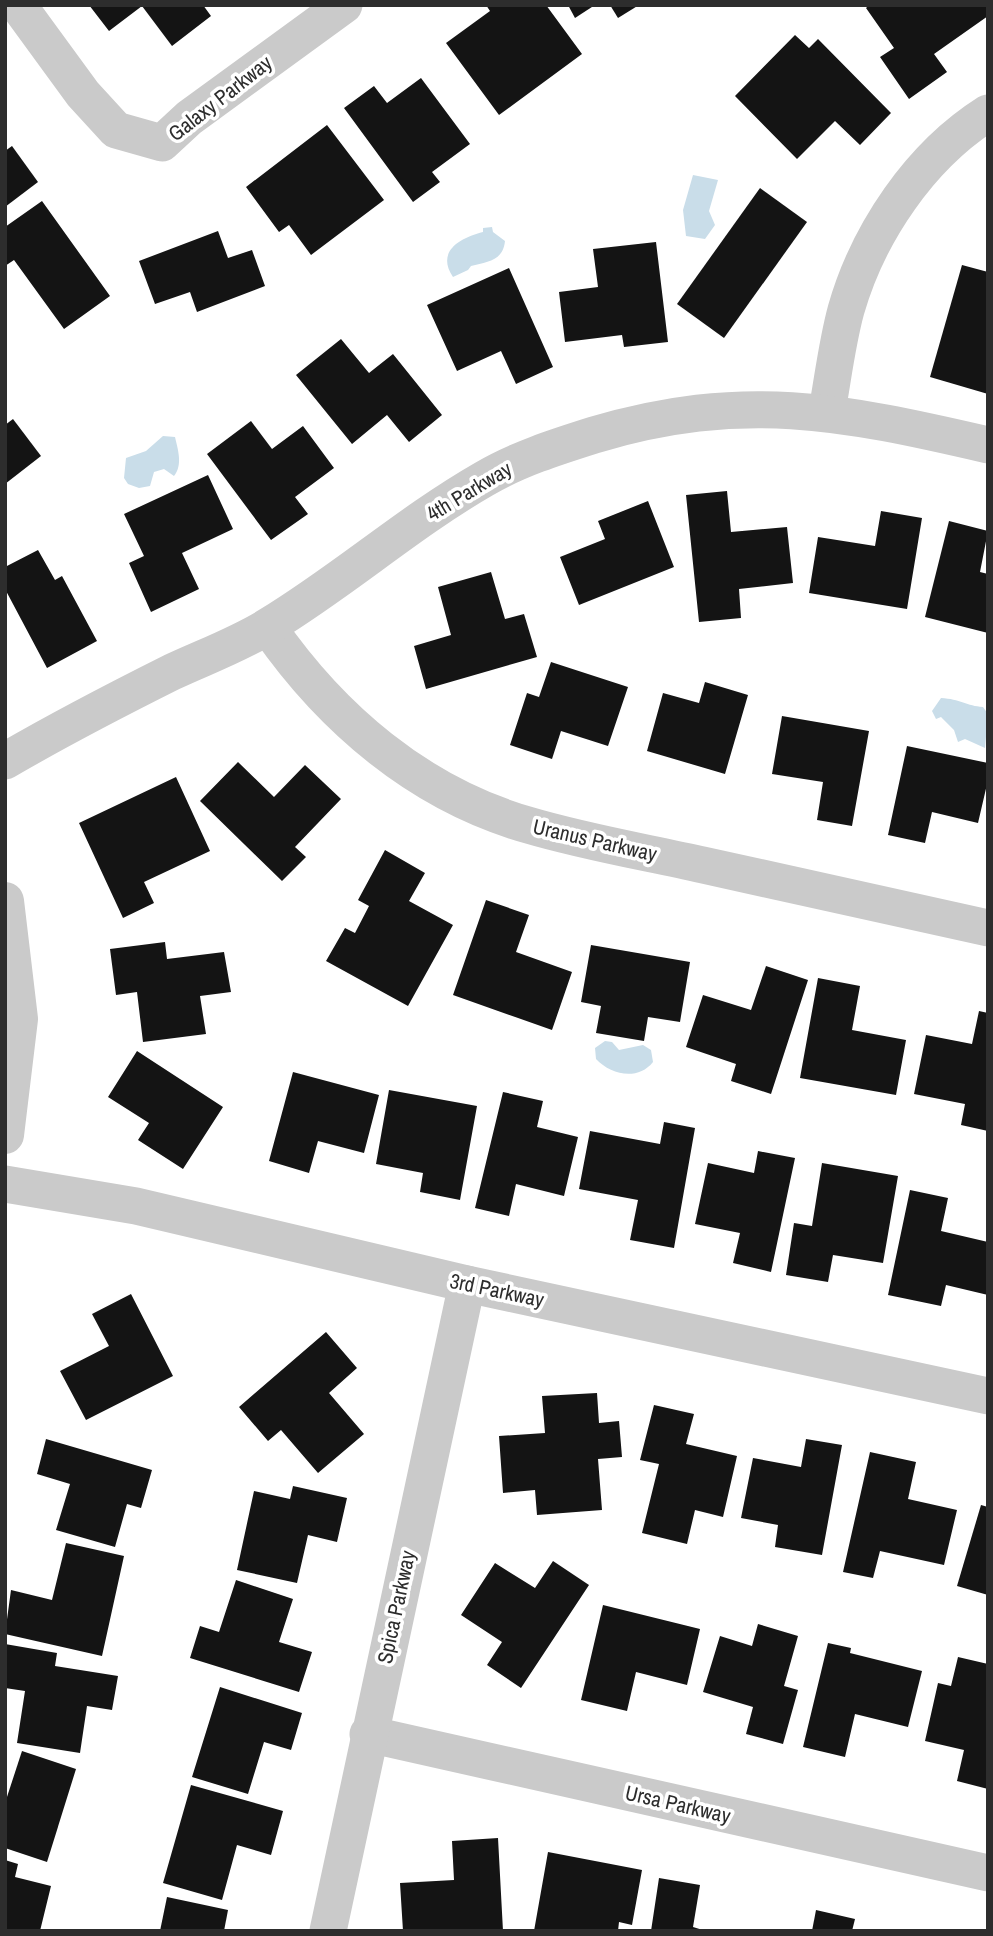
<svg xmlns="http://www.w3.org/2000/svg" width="993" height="1936" viewBox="0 0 993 1936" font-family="'Archivo Narrow',sans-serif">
<rect width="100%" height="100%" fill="#fff"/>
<g fill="#c9dde9">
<path d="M693,175L718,180L709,211L715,225L705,239L686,236L683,210Z"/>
<path d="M492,227L493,232L505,241C503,261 487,262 471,266L468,270L453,277C436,252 459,238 483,232V228Z"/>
<path d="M163,436L175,437C178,450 183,465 174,476L164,469L154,472L150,486L139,488L128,484L124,478L126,458L146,451Z"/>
<path d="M941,698C960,699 967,706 983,707L988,714L985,748L965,739L958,742L954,730L941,717L936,719L932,711Z"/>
<path d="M605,1041L612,1042L619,1050L643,1045L651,1050L653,1062C638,1081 611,1075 596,1059L595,1048Z"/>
</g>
<g fill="#141414">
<path d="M89,5H203L211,16L172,46L142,6L109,31Z"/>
<path d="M486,5H546L582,54L499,115L446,43L490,11Z"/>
<path d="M568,5H595L575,18Z"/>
<path d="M610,5H639L618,18Z"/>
<path d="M869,5H988V16L934,54L947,72L909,99L880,57L894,48L866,8Z"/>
<path d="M795,35L809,48L818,39L891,113L860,145L835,121L797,159L735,96Z"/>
<path d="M421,78L470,144L432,172L440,182L413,202L344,108L374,86L387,103Z"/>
<path d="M327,125L384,200L311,255L289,225L279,232L246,187Z"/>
<path d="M12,146L38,182L5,207V151Z"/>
<path d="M760,188L807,222L724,338L677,304Z"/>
<path d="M42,201L110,296L64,329L14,260L5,266V227Z"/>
<path d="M218,231L228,258L252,250L265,286L197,312L190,292L155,304L139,261Z"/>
<path d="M656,242L668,342L624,347L622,335L565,342L559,292L598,287L593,249Z"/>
<path d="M962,265L988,272V394L930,377Z"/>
<path d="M509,268L553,367L516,384L501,351L457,371L427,305Z"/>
<path d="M341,339L369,373L393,354L442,415L409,442L387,415L352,444L296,375Z"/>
<path d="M13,419L41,456L5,484V425Z"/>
<path d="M251,421L272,449L303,426L334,468L295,497L308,514L271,540L207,454Z"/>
<path d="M208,475L233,529L182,553L199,589L151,612L129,563L144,556L124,514Z"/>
<path d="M727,491L731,532L787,527L793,583L739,589L741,618L699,622L686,495Z"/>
<path d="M648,501L674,567L579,605L560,557L605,539L598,521Z"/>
<path d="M881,511L922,518L907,609L809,593L818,537L875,546Z"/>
<path d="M949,521L988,531L980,572L988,574V633L925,617Z"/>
<path d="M38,550L55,580L62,576L97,641L47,668L5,589V567Z"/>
<path d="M491,572L505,619L524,614L537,657L426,689L414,646L451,635L438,587Z"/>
<path d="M551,662L628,687L608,746L561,731L552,759L510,745L527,693L539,697Z"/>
<path d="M705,682L748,695L725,774L647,751L663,693L699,703Z"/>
<path d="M782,716L869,731L852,826L817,820L823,782L772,774Z"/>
<path d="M907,746L988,763V780L978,823L932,812L925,843L888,835Z"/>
<path d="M238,762L274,797L305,765L341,799L295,847L306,857L282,881L200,801Z"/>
<path d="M176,777L210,851L144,882L154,903L123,918L79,823Z"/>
<path d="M385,850L425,873L409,901L453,925L408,1006L326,961L345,928L355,933L369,906L358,900Z"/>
<path d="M486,900L529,915L516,952L572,972L552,1030L453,995Z"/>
<path d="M165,942L167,959L224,952L231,992L200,996L206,1034L143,1042L137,992L116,995L110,949Z"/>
<path d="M591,945L690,962L680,1022L648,1017L644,1041L596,1033L601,1006L581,1002Z"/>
<path d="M766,966L808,980L771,1094L731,1081L736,1064L686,1047L703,995L751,1010Z"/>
<path d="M818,978L860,986L852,1030L906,1040L896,1095L800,1078Z"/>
<path d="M979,1011L988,1013V1131L961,1125L965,1104L914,1094L926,1035L972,1044Z"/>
<path d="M137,1051L223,1107L183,1169L138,1140L149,1123L108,1097Z"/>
<path d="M293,1072L379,1095L364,1153L318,1141L309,1173L269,1161Z"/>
<path d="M389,1090L477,1106L460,1200L420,1192L423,1173L376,1164Z"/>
<path d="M503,1092L543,1101L537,1127L578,1137L564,1196L516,1184L509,1216L475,1208Z"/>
<path d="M664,1122L695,1128L674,1248L630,1240L638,1200L579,1189L590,1131L660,1144Z"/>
<path d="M758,1151L795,1158L771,1272L733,1263L740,1233L695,1224L708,1163L754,1173Z"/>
<path d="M822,1163L898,1176L883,1263L833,1255L828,1282L786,1275L794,1223L812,1226Z"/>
<path d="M910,1190L948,1198L941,1231L988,1242V1295L946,1285L941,1306L888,1295Z"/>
<path d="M131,1294L173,1376L86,1420L60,1371L109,1346L92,1314Z"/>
<path d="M326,1332L357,1368L329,1393L364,1434L318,1473L281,1430L268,1441L239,1407Z"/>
<path d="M597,1393L599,1423L619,1421L622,1457L598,1459L602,1510L537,1515L535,1490L503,1493L499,1436L545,1433L542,1396Z"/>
<path d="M654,1405L694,1414L686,1444L737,1456L723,1517L695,1510L687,1544L642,1533L659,1464L640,1460Z"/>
<path d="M46,1439L152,1470L141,1508L127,1504L115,1547L56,1530L70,1484L37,1474Z"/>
<path d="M806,1439L842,1445L822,1555L775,1547L778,1525L741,1518L753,1458L801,1467Z"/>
<path d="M870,1452L916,1462L908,1499L957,1510L944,1565L880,1551L873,1578L843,1572Z"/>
<path d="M293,1486L347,1498L337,1542L308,1535L297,1583L237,1570L254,1491L290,1499Z"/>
<path d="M981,1505L988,1507V1595L957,1586Z"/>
<path d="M66,1543L124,1556L102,1656L5,1634L11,1590L52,1600Z"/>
<path d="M553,1561L589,1585L521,1688L487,1665L502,1642L461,1615L495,1563L535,1588Z"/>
<path d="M236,1580L293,1599L279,1642L312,1652L299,1692L190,1658L200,1626L219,1632Z"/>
<path d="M603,1605L700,1629L687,1685L636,1672L627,1711L581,1700Z"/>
<path d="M758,1624L798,1636L784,1686L798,1690L783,1744L746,1734L753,1707L703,1692L720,1636L752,1646Z"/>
<path d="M828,1643L851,1648L850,1653L922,1671L908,1727L855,1714L845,1757L803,1747Z"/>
<path d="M5,1644L57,1653L55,1666L118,1676L112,1710L87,1706L80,1753L17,1743L25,1691L5,1688Z"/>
<path d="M958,1657L988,1664V1789L957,1781L964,1750L925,1741L938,1683L951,1686Z"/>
<path d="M220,1687L302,1713L291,1750L264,1742L248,1794L192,1777Z"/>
<path d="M22,1751L76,1769L47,1862L5,1848V1803Z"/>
<path d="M191,1785L283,1811L271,1855L237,1845L222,1900L163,1883Z"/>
<path d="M498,1838L503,1931H403L400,1883L454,1880L452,1841Z"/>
<path d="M548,1852L642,1870L632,1925L619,1922L618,1931H534Z"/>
<path d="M5,1860L18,1864L15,1877L51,1886L40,1931H5Z"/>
<path d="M659,1878L700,1885L693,1927L706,1931H651Z"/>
<path d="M167,1897L228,1910L224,1931H160Z"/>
<path d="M816,1910L855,1919L852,1931H812Z"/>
</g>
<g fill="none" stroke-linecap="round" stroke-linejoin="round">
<g stroke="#cacaca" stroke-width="37">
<path d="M18,5L83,94L116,130L162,143L189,118L344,5"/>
<path d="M827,411C833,378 837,343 846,310C868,233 920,156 988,113"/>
<path d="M268,627C331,718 419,794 528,825C585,842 645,852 703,865C798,886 893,907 988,928"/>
<path d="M5,761C60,729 116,700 172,672C204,657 240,644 270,625C344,580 409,522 484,479C518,459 556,447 594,435C743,391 841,411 988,445"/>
<path d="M5,1184L136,1206L467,1284L988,1396"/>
<path d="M368,1734L988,1873"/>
<path d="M328,1931L467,1284"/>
</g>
<path stroke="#cacaca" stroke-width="38" d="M5,901L19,1019L5,1135"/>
</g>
<g text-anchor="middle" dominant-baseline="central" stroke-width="7" stroke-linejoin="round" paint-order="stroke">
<g font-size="21" fill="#2d2d2d" stroke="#fff">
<text transform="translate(220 98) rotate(-38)">Galaxy Parkway</text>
<text transform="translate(469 491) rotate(-31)">4th Parkway</text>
<text transform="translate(595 840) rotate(13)">Uranus Parkway</text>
<text transform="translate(497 1290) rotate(12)">3rd Parkway</text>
<text transform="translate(396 1607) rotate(-78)">Spica Parkway</text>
<text transform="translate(678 1804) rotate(13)">Ursa Parkway</text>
</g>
</g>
<rect width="993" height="1936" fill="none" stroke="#2d2d2d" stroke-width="14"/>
</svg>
